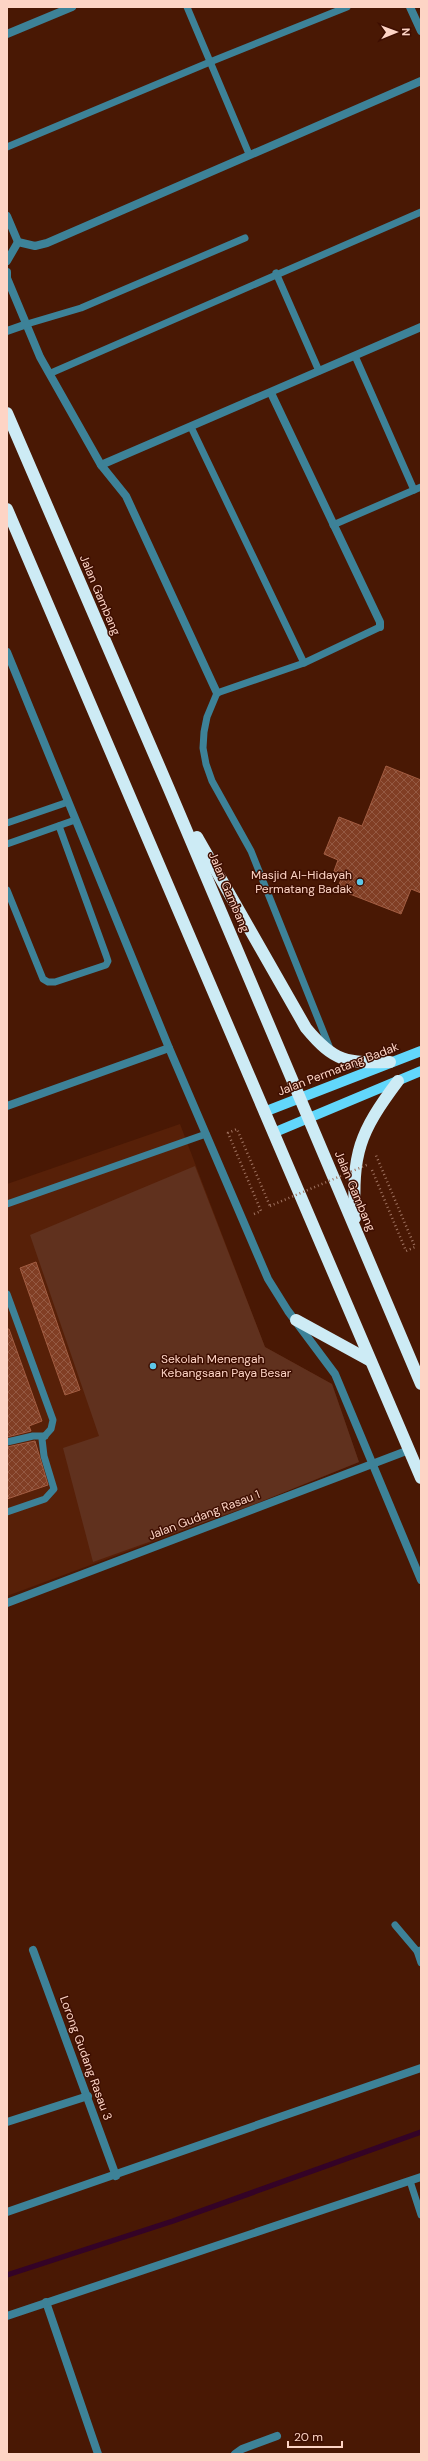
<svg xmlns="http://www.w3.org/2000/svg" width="428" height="2461" viewBox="0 0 428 2461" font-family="'DM Sans',sans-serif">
<defs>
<pattern id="building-cross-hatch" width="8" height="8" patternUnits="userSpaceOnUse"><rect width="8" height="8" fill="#813e24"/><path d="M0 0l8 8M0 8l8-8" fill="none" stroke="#945942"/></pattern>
</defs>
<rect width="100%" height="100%" fill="#491804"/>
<path fill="#572008" d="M180,1124L265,1347L332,1384L359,1462L255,1504L7,1596V1184Z"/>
<path fill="#60311e" d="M195,1166L265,1347L332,1384L359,1462L255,1504L93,1562L63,1448L99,1436L30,1235Z"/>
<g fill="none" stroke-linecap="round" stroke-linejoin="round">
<path stroke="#340327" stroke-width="5.5" d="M7,2275L173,2221L421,2132"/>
</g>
<g fill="url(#building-cross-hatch)" stroke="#a35d42">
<path d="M386,766L421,780V893L411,889L401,914L337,889L343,875L334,871L338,860L324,854L339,817L362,826Z"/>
<path d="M36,1262L80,1390L65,1395L20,1268Z"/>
<path d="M7,1329H9L42,1421L29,1426L31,1431L7,1437Z"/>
<path d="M35,1441L48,1485L7,1499V1447Z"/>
</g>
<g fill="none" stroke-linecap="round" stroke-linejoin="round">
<g stroke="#a17462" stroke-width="2.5" stroke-dasharray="1 3" stroke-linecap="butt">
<path d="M372,1170L406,1251L415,1247L375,1153"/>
<path d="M254,1214L261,1211L228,1133L237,1129L270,1206"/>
</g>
<g stroke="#3d8298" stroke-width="7">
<path d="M187,7L249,154"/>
<path d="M7,147L210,62L347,7"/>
<path d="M276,273L319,371"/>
<path d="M27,324L81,308L245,238"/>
<path d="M355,356L414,490"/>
<path d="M51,373L421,212"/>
<path d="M191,427L304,663"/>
<path d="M333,525L421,487"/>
<path d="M7,823L68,802"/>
<path d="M7,844L75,820"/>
<path d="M7,890L43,979L48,982H55L106,965L108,961L106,955L59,826"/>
<path d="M331,1051L251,851L212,781L206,764L203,748L204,732L207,717L217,693L304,663L380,627"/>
<path d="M7,1204L206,1134"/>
<path d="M7,1294L53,1420L51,1429L42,1439L44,1456L54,1489L45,1499L7,1512"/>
<path d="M7,1442L33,1436H45"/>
<path d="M395,1925L417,1951"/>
<path d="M421,1950L417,1951L421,1963"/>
<path d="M410,2181L421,2215"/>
</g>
<g stroke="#3d8298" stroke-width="8">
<path d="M410,7L421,31"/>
<path d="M7,34L72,7"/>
<path d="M7,216L18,242L35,246L47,243L421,81"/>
<path d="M7,261L18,242"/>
<path d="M7,272V278L40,357L101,465L126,496L217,693"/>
<path d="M7,331L27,324"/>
<path d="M271,393L380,622V627"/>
<path d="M101,465L421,327"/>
<path d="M7,652L169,1048L268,1279L288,1311L335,1374L421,1580"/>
<path d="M7,1106L169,1048"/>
<path d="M7,1603L409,1450"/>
<path d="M33,1950L116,2176"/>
<path d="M7,2122L88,2096"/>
<path d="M7,2212L421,2068"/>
<path d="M46,2302L98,2454"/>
<path d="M7,2316L421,2177"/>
<path d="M235,2454L242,2449L277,2436"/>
</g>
<g stroke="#62d7fb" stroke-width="10">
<path d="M264,1112L421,1051"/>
<path d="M273,1133L421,1071"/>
</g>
<g stroke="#cdebf5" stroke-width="12">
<path d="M7,413L169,789L421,1384"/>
<path d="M7,509L421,1478"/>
<path d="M197,837L306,1028C335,1063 347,1063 390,1062"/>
<path d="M355,1218C352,1153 359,1133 398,1081"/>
<path d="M296,1320L369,1360"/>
</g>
<path stroke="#a17462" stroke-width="2.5" stroke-dasharray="1 3" stroke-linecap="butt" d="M270,1206L369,1164"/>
</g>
<g fill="#5dc7e8" stroke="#3e0e00" stroke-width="1.5">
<circle cx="360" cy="882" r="4"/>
<circle cx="153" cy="1366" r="4"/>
</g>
<g text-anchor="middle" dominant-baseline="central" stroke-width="3" stroke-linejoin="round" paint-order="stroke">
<g font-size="12" fill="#fdd4c5" stroke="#3e0e00">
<text transform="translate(100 595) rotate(67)">Jalan Gambang</text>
<text transform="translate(229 892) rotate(67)">Jalan Gambang</text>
<text transform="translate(338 1069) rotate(-21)">Jalan Permatang Badak</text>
<text transform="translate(355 1191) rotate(67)">Jalan Gambang</text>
<text transform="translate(204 1515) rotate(-21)">Jalan Gudang Rasau 1</text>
<text transform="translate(86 2058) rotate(70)">Lorong Gudang Rasau 3</text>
</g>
<g font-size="12" fill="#fdd4c5" stroke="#3e0e00" text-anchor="end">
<text x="352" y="875">Masjid Al-Hidayah<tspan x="352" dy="14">Permatang Badak</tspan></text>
<text x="161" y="1359" text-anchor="start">Sekolah Menengah<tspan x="161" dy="14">Kebangsaan Paya Besar</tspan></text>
</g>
</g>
<rect width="428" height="2461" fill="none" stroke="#fdd4c5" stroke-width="16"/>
<g transform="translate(396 32) rotate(89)" stroke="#3e0e00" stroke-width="3" paint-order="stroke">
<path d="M0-3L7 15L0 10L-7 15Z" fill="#fdd4c5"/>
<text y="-6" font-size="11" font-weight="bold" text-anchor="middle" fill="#fdd4c5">N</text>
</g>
<path d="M288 2441v6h54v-6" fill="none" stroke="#fdd4c5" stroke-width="2"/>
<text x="294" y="2441" font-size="12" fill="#fdd4c5" stroke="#3e0e00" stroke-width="3" paint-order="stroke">20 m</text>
</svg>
